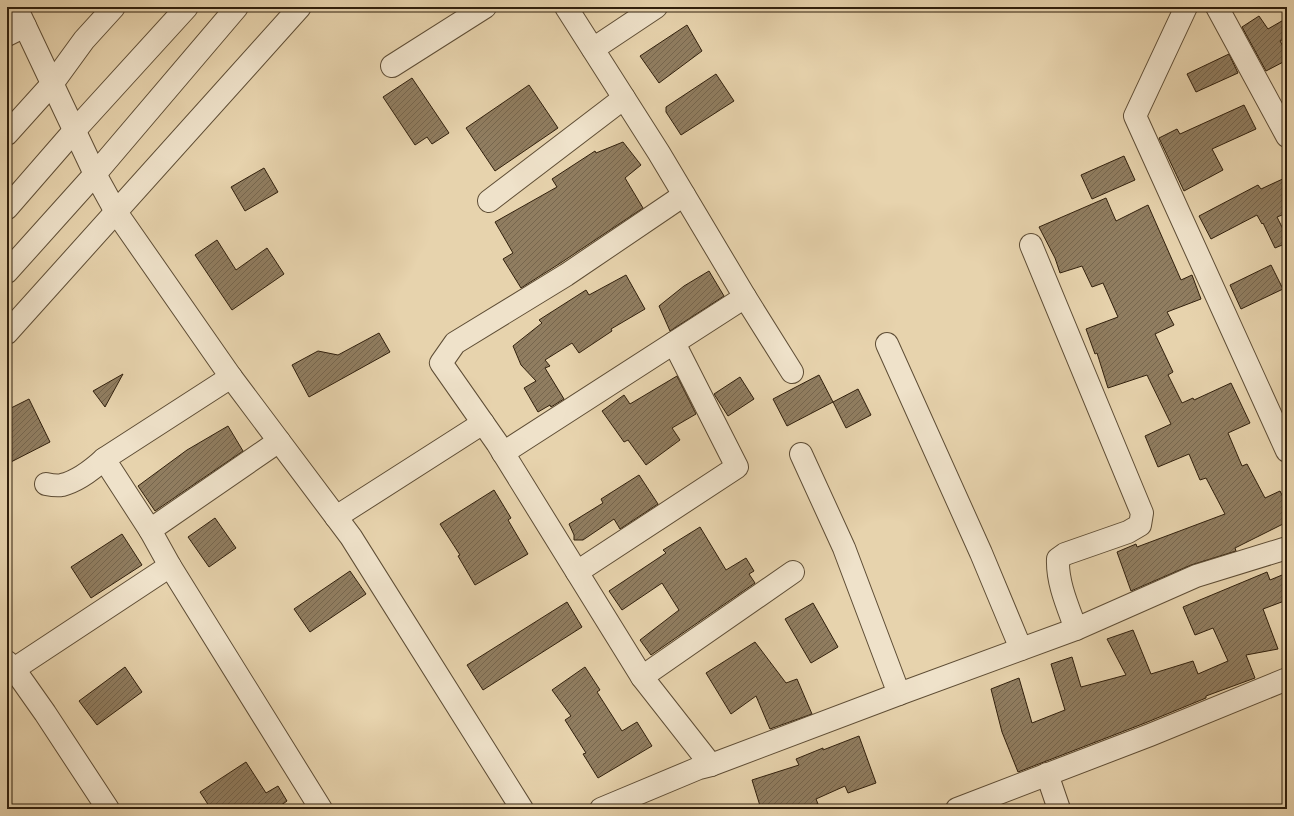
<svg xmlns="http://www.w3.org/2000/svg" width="1294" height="816" viewBox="0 0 1294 816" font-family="'IM FELL Great Primer',serif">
<defs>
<pattern id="building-hatch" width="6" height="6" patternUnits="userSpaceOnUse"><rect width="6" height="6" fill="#907d60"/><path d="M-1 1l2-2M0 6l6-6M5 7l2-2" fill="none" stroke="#76664e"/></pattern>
</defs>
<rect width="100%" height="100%" fill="#e7d3ad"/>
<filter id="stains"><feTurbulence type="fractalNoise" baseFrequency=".005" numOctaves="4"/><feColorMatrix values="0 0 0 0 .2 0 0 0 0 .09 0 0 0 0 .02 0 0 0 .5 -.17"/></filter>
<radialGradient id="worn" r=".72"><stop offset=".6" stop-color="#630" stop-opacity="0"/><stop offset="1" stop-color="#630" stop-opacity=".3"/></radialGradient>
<g fill="url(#building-hatch)" stroke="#31200d">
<path d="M1259,16L1268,29L1287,18V37L1280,41L1287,53V60L1266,71L1242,27Z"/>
<path d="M687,25L702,51L659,83L640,56Z"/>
<path d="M1229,54L1238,73L1196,92L1187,74Z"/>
<path d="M716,74L734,101L681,135L666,112V107Z"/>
<path d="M412,78L449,133L432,144L427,137L415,145L383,97Z"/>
<path d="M529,85L558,128L495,171L466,128Z"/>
<path d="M1244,105L1256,129L1212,149L1223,170L1184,191L1159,138L1177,129L1180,134Z"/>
<path d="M623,142L641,165L625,178L643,208L559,264L521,288L503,259L513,253L495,222L557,187L552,179L595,151L596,153Z"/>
<path d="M1124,156L1135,180L1092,199L1081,175Z"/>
<path d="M264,168L278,192L245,211L231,187Z"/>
<path d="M1287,177V213L1277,217L1287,237V243L1275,248L1263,223L1262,224L1257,215L1211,239L1199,216L1258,185L1261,189Z"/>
<path d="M1106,198L1116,221L1148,205L1181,280L1192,275L1201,299L1167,312L1174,325L1155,334L1173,372L1168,375L1182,403L1193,398L1194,400L1231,383L1250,423L1228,433L1242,466L1247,464L1265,498L1280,491L1287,505V522L1235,548L1236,551L1191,565L1131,591L1117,552L1136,544L1137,547L1225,514L1206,478L1200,480L1189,454L1158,467L1145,436L1171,424L1147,375L1108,388L1097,353L1095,354L1086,329L1118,317L1103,283L1092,287L1082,266L1060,273L1055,258L1039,227Z"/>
<path d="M217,240L236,270L267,248L284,274L232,310L195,255Z"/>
<path d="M1271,265L1283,289L1241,309L1230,285Z"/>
<path d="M709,271L724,296L670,331L659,306L684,286Z"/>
<path d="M626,275L645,309L611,329L612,331L579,353L572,343L545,360L550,366L545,368L564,399L551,407L550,405L538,412L524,388L536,381L521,365L513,346L542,323L539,320L586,290L589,295Z"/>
<path d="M379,333L390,352L309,397L292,365L318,351L338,355Z"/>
<path d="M123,374L105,407L93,391Z"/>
<path d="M819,375L833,402L787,426L773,399Z"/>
<path d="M677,376L696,414L672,428L680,440L646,465L628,440L624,442L602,411L624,395L630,404Z"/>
<path d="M740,377L754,399L728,416L714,394Z"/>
<path d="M858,389L871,415L846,428L833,402Z"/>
<path d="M29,399L50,442L7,464V410Z"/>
<path d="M228,426L243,451L155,511L138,486L187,450Z"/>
<path d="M639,475L658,504L620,529L614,519L583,540H574V535L569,524L603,503L601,499Z"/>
<path d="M494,490L511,518L508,520L528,554L475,585L458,556L460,555L440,524Z"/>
<path d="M215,518L236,548L209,567L188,537Z"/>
<path d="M700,527L726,570L746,558L754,571L749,574L755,583L651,655L640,640L679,610L662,583L622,610L609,591L666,553L663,550Z"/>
<path d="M122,534L142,565L91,598L71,567Z"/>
<path d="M350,571L366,594L310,632L294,609Z"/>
<path d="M1267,572L1270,580L1287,573V600L1263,609L1278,649L1246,655L1255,678L1206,696V698L1145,723L1018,772L1002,732L991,689L1019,678L1032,723L1065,710L1051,664L1072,657L1081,687L1126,675L1107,639L1133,630L1151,674L1193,661L1198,674L1228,661L1213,628L1195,635L1183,607Z"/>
<path d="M567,602L582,627L483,690L467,665Z"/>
<path d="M813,603L838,647L811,663L785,619Z"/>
<path d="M755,642L786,683L797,679L812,714L770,729L756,696L731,714L706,673Z"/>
<path d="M125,667L142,692L97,725L79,701Z"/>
<path d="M585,667L600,690L597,692L622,731L637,722L652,746L598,778L583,754L586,753L565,720L571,716L552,690Z"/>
<path d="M859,736L876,783L848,793L845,786L816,799L818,804L803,809H761L752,780L799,765L796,759L823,748V750Z"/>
<path d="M246,762L266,793L278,786L287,801L276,809H211L200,792Z"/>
</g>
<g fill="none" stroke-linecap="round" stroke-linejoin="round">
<g stroke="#5e4d35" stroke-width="24">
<g id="minor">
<path d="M16,7L95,174L116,212L231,377L351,537L522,809"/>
<path d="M566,7L659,153L745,297L792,372"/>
<path d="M1186,7L1135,116L1287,451"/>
<path d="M1217,7L1287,136"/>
<path d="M7,35L25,26"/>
<path d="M593,49L656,7"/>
<path d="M392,66L485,7"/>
<path d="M7,134L52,84L84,40L114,7"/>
<path d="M684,195L566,275L455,343L441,363L497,443L642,677L793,572"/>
<path d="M489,201L624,98"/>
<path d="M7,208L74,131L187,7"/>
<path d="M1031,245L1142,513L1140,525L1128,532L1065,554L1058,559C1057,583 1068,607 1076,629"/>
<path d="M7,272L95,174L237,7"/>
<path d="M7,333L300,7"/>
<path d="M887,344L981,553L1021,649"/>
<path d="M279,441L150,530L170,566L321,809"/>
<path d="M503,453L745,297"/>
<path d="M801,454L844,548L899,694L1076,629L1196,576L1287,548"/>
<path d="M46,484C51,485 57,486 62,485C78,481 92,470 104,459"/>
<path d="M336,517L483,423"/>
<path d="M150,530L104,459L231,377"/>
<path d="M577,572L737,467L674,343"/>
<path d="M7,662L14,669L45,713L108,809"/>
<path d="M14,669L170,566"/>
<path d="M642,677L711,765"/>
<path d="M1047,774L1059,809"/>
<path d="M601,809L699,768L711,765L899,694"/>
<path d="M957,809L1150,735L1287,679"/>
</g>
</g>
<use href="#minor" stroke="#efe2ca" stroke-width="22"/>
</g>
<rect width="1294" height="816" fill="none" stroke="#e7d3ad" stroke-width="24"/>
<rect x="8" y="8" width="1278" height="800" fill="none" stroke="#31200d" stroke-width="2"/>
<rect x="12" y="12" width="1270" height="792" fill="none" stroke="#31200d"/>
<rect width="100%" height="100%" filter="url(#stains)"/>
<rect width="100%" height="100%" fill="url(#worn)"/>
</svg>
